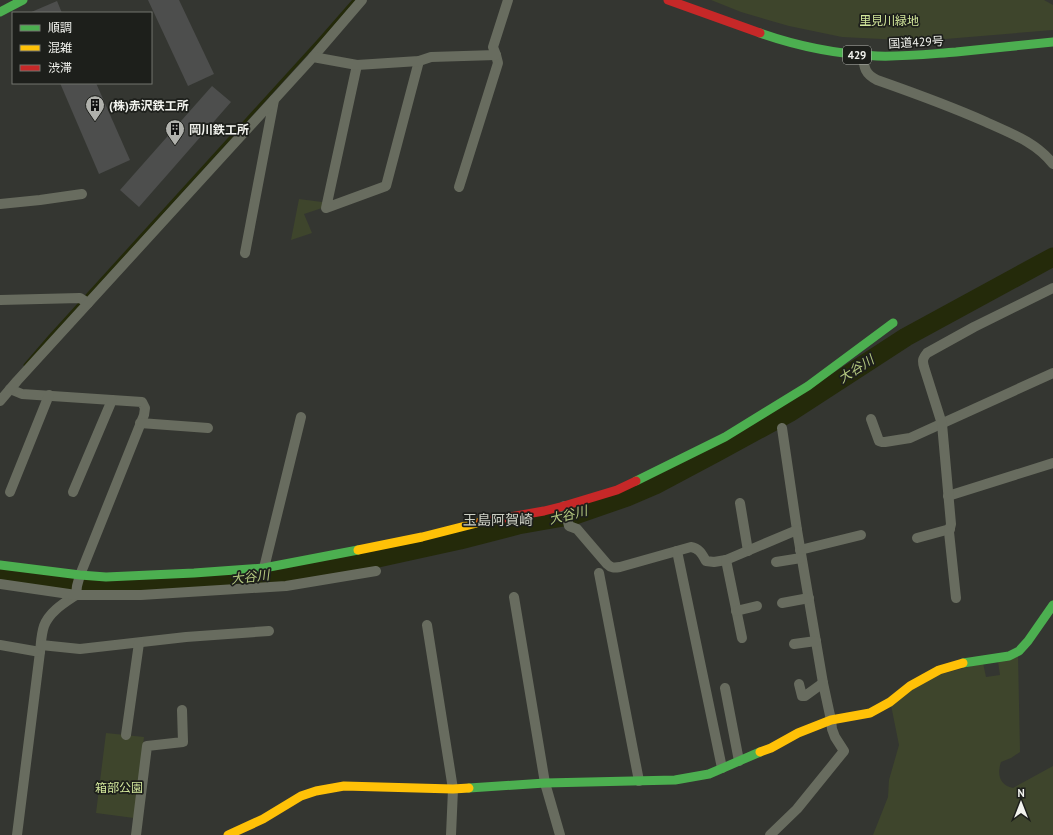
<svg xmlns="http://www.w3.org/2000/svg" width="1053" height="835" viewBox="0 0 1053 835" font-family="'PT Sans','Noto Sans JP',sans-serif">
<rect width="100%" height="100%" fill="#343631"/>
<g fill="#3e452c">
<path d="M711,0H1044L1053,5V30L921,41L842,37L789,26L741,12Z"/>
<path d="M299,199L322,202V208L304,214L312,233L291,240Z"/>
<path d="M1018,655L1020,752L1011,758L1001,762C997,774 999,785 1013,788L1053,766V835H873L888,797L889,780L899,745L891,705L930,677L983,663L986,677L1000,675L998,661Z"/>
<path d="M106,733L144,737L134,818L96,813Z"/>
</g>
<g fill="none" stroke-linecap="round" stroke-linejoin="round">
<path stroke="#242a0a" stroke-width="3" d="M25,365L50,336L319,40L354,0"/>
<path stroke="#242a0a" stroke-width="19" d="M0,575L77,586H131L226,580L284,574L346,565L460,540L518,525L575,515L627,497L655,485L717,452L789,413L906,337L1053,257"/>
</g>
<g fill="#4d4e4d">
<path d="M148,0H179L214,74L188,86Z"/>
<path d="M57,1L62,13H29Z"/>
<path d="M60,83H96L130,160L99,174Z"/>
<path d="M212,86L231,102L139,207L120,190Z"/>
</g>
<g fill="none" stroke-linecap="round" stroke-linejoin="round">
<g stroke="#686c5f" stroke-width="10">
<path d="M863,55C864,68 865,74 877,80C914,93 950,106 986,122C1010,133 1036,142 1053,164"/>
<path d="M313,57L362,0"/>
<path d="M357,65L326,208L386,186L419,61"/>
<path d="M459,187L498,63L496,55"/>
<path d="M0,204L40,200L82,194"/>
<path d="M245,253L274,100"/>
<path d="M0,300L80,298L88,303"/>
<path d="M10,389L22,394L142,402L145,408L144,415L80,575L77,586L76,595C64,603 49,612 44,626C41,635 41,644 40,652L17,835"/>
<path d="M0,401L17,381L313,57L357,65L419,61L431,57L496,55L493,47L508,0"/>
<path d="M871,419L879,441L882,442H885L910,438L1053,373"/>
<path d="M140,423L208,428"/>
<path d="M782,428L797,530"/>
<path d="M10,492L49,395"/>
<path d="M73,492L112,400"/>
<path d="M948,496L1053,463"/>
<path d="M740,503L748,551"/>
<path d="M564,506L569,526L577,529L607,564C611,568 614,568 620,567L691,547C699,548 702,554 706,561L714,562L726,560L797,530L823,683L831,720L832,729L835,737L844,751L797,809L770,835"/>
<path d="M917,538L950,529"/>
<path d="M800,550L861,535"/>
<path d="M677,551L722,768"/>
<path d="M726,560L742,638"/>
<path d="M776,562L801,558"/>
<path d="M264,568L301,417"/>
<path d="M599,573L639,781"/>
<path d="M0,584L76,595H141L286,586L376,571"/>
<path d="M514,597L545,783L560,835"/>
<path d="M956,598L949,532L951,524L942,424L924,367C922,360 923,358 927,353L974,327L1053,288"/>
<path d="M782,603L809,598"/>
<path d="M736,611L757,606"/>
<path d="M427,625L453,789L451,835"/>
<path d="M794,644L816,641"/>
<path d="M0,645L40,652"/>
<path d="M41,645L80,649L186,637L269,631"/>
<path d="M799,684L802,696H805L823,683"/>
<path d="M725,688L739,761"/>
<path d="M126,735L139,643"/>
<path d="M136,835L147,746L183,742L182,710"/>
</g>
<g stroke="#4caf50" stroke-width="9">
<path d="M0,12L23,0"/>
<path d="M760,33C797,46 837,54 877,56C903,57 929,54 956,52C988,49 1021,45 1053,42"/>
<path d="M636,481L725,437L808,386L893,323"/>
<path d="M0,565L80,575L106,577L194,573L264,568L358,550"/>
<path d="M963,663L1009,656L1019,651L1028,641L1053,605"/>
<path d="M469,788L545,783L675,780L709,774L760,752"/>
</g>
<g stroke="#ffc107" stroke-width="9">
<path d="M358,550L422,537L481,522"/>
<path d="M760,752L771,748L798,733L831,720L870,713L890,702L910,686L939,670L963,663"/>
<path d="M228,835L263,819L301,796L316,791L344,786L453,789L469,788"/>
</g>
<g stroke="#c62828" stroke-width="9">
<path d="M668,0L760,33"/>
<path d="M481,522L544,511L564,506L617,490L636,481"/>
</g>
</g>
<defs>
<g id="building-pin" transform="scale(1)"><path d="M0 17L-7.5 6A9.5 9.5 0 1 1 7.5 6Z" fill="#b0b1ac" stroke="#1d1f1b"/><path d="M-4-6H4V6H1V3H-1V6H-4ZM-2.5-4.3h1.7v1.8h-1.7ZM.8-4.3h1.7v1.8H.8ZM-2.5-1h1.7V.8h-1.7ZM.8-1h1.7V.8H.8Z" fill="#111"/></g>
</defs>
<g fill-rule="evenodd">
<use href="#building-pin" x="95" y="105"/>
<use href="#building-pin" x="175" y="129"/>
</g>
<g text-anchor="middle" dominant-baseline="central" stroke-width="3.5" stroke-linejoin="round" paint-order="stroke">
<rect fill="#1d1f1b" stroke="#b2b3af" stroke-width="1" x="843" y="46" width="28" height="18" rx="3"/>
<g font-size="11" font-weight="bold" fill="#f2f3ee">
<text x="857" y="55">429</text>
</g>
<g font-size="12" fill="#d2e69b" stroke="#1d1f1b">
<text x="889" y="20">里見川緑地</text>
<text x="119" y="787">箱部公園</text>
</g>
<g font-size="12" fill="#f2f3ee" stroke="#1d1f1b">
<text transform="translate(916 42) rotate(-3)">国道429号</text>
</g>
<g font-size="12" font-weight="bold" fill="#f2f3ee" stroke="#1d1f1b" text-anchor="start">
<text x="109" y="105">(株)赤沢鉄工所</text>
<text x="189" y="129">岡川鉄工所</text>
</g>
<g font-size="13" font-style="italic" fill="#b6ca80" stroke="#1d1f1b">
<text transform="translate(856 369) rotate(-33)">大谷川</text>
<text transform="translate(568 515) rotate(-14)">大谷川</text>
<text transform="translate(250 577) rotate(-7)">大谷川</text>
</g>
<g font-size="14" fill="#cdd0c5" stroke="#1d1f1b">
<text x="498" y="520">玉島阿賀崎</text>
</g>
</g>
<rect x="12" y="12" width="140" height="72" fill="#1d1f1b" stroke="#72746f"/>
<rect x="20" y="25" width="20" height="6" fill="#4caf50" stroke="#72746f"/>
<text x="48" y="32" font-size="12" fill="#f2f3ee">順調</text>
<rect x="20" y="45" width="20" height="6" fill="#ffc107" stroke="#72746f"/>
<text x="48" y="52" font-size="12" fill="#f2f3ee">混雑</text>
<rect x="20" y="65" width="20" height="6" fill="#c62828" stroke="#72746f"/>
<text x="48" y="72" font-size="12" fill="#f2f3ee">渋滞</text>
<g transform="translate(1021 803)" stroke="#1d1f1b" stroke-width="3" paint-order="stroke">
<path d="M0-3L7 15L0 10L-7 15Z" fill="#f2f3ee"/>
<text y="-6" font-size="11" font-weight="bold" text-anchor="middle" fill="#f2f3ee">N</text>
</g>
</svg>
